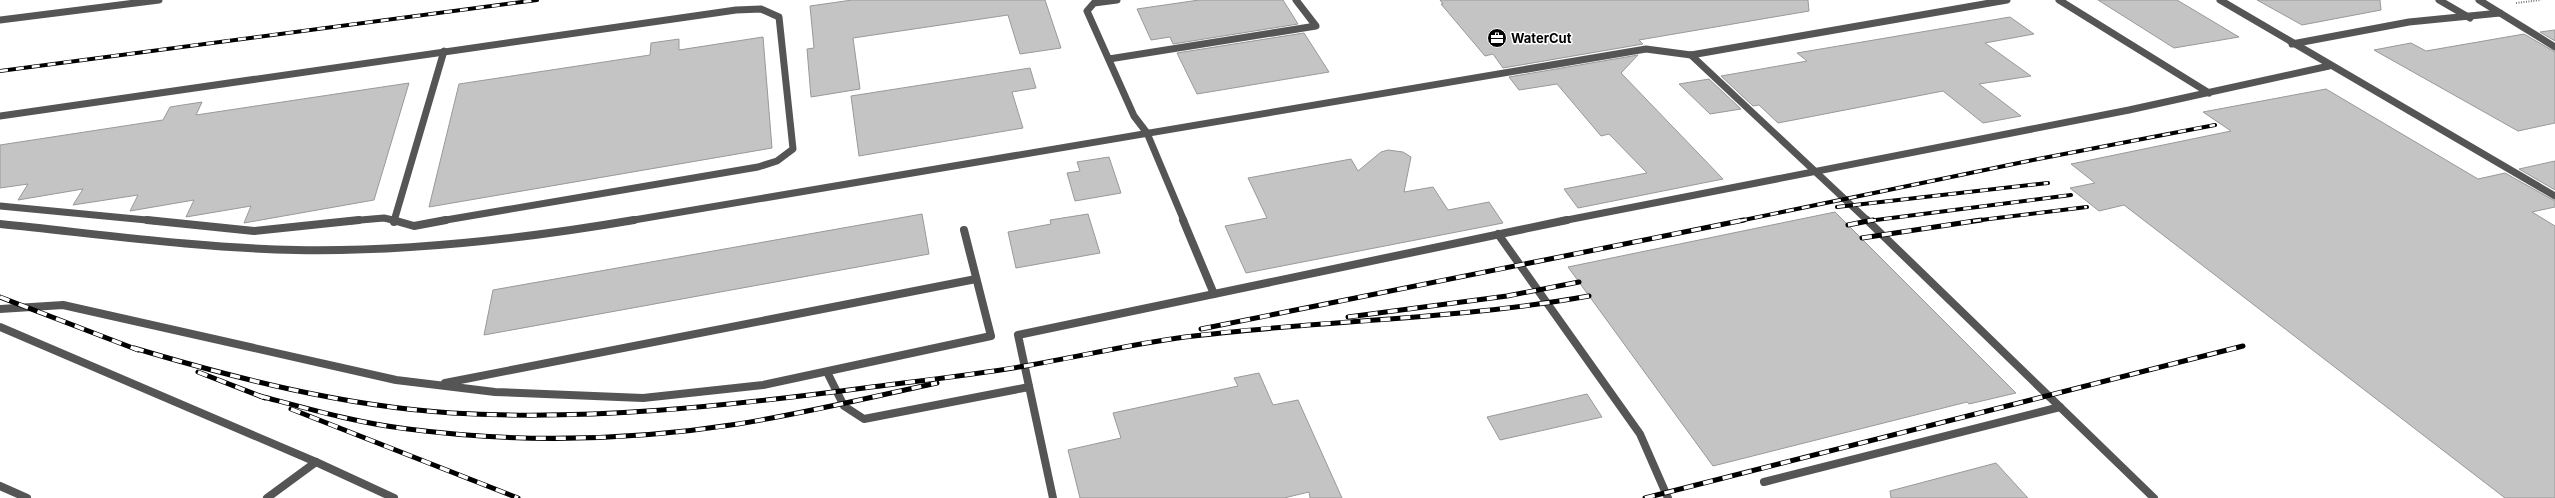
<svg xmlns="http://www.w3.org/2000/svg" width="2555" height="498" viewBox="0 0 2555 498" font-family="Inter,sans-serif">
<rect width="100%" height="100%" fill="#fff"/>
<g fill="#c4c4c4" stroke="#999">
<path d="M852,0H1045L1061,48L1020,54L1008,15L853,38L860,89L811,97L807,49L814,48L810,6Z"/>
<path d="M1199,0H1283L1298,24L1173,44L1170,37L1151,40L1137,9Z"/>
<path d="M1440,0H1808L1809,11L1639,40L1643,44L1503,68L1493,54L1485,56L1441,4H1443Z"/>
<path d="M2098,0H2177L2239,37L2174,48Z"/>
<path d="M2257,0H2380L2381,10L2302,25Z"/>
<path d="M2010,17L2034,34L1985,43L2031,76L1979,84L2021,116L1983,123L1943,91L1778,123L1759,105L1753,106L1721,76L1807,61L1797,53Z"/>
<path d="M2555,30V41L2540,32Z"/>
<path d="M1304,33L1329,72L1197,94L1177,53Z"/>
<path d="M2524,34L2555,52V123L2518,131L2374,50L2411,43L2426,51Z"/>
<path d="M763,37L772,148L429,207L459,84L650,55L651,43L679,39V50Z"/>
<path d="M1638,55L1621,73L1723,179L1578,208L1564,189L1647,173L1609,134L1601,136L1557,84L1519,90L1509,77Z"/>
<path d="M1030,68L1036,88L1012,92L1023,128L859,156L851,96Z"/>
<path d="M1709,79L1741,109L1710,114L1679,84Z"/>
<path d="M409,83L374,200L244,223L251,206L186,217L194,200L130,211L138,195L73,205L83,189L18,200L28,184L0,188V145L163,120L170,107L202,102L196,115Z"/>
<path d="M2326,89L2478,179L2505,173L2555,201V207L2532,212L2555,226V498H2505L2124,205L2099,211L2070,188L2095,183L2071,164L2231,131L2203,112Z"/>
<path d="M1388,150L1403,152L1411,157L1404,192L1433,187L1448,210L1489,202L1503,223L1246,273L1225,226L1267,218L1248,178L1351,159L1358,171L1381,152Z"/>
<path d="M1109,157L1121,193L1075,201L1067,173L1080,171L1077,162Z"/>
<path d="M2555,161V190L2519,169Z"/>
<path d="M1835,212L2016,393L1969,404L1967,402L1713,466L1568,267Z"/>
<path d="M922,214L929,254L484,335L493,290Z"/>
<path d="M1088,214L1100,253L1016,268L1008,232L1051,224L1050,220Z"/>
<path d="M1259,373L1273,405L1298,400L1342,498H1310L1309,492L1284,498H1080L1068,450L1121,438L1113,413L1238,386L1234,378Z"/>
<path d="M1587,394L1602,417L1500,440L1487,417Z"/>
<path d="M1996,463L2028,498H1891L1890,491Z"/>
</g>
<g fill="none" stroke-linecap="round" stroke-linejoin="round">
<path stroke="#777" stroke-width="2" stroke-dasharray="1 1.5" stroke-linecap="butt" d="M2516,3L2541,0"/>
<g stroke="#555" stroke-width="7">
<path d="M1117,0L1094,3L1087,11L1134,116L1147,133L1184,221"/>
<path d="M2059,0L2209,93"/>
<path d="M2220,0L2555,196"/>
<path d="M2439,0L2470,18"/>
<path d="M0,20L159,0"/>
<path d="M2292,44L2409,22L2500,13"/>
<path d="M1691,55L1868,221"/>
<path d="M1109,59L1316,26L1296,0"/>
<path d="M0,116L736,10L761,9L779,17L793,149L777,161L758,167L440,221"/>
<path d="M0,206L157,221"/>
<path d="M349,221L384,218L397,221"/>
<path d="M394,221L444,51"/>
<path d="M628,221L1646,49L1691,55L2007,0"/>
<path d="M1562,221L2129,110L2329,66"/>
</g>
<g stroke="#555" stroke-width="8">
<path d="M147,220L254,231L359,220"/>
<path d="M393,220L414,226L446,220"/>
<path d="M1183,220L1214,294"/>
<path d="M1867,220L2154,498"/>
<path d="M394,222V220"/>
<path d="M0,224C99,234 197,248 296,250C409,252 523,239 634,220"/>
<path d="M1498,234L1640,434L1668,498"/>
<path d="M0,309L63,305L396,380L495,392L643,398L763,385L991,336L964,230"/>
<path d="M0,327L316,462L394,498"/>
<path d="M827,372L844,406L864,419L1029,387"/>
<path d="M445,383L976,279"/>
<path d="M1764,482L2060,407"/>
<path d="M0,486L27,498"/>
<path d="M267,498L316,462"/>
<path d="M1053,498L1018,335L1567,220"/>
</g>
<path stroke="#555" stroke-width="7" d="M2479,0L2555,47"/>
<g stroke="#000" stroke-width="4">
<g id="rail-far1">
<path d="M0,71L537,0"/>
<path d="M1837,207L2048,183"/>
<path d="M1739,221L2033,160L2215,125"/>
<path d="M1868,221L2071,195"/>
<path d="M1973,221L2087,207"/>
</g>
</g>
<g stroke="#000" stroke-width="5">
<g id="rail">
<path d="M1848,225L1873,220"/>
<path d="M1862,238L1981,220"/>
<path d="M0,297L138,350"/>
<path d="M1348,317L1507,296L1579,282"/>
<path d="M1201,329L1744,220"/>
<path d="M134,348C238,379 344,406 452,413C590,421 728,406 864,388C918,381 972,375 1025,366C1078,357 1131,344 1185,337C1320,320 1455,320 1589,296"/>
<path d="M198,372L265,398"/>
<path d="M260,396C309,409 357,423 408,429C517,443 629,441 738,424C805,413 871,397 937,383"/>
<path d="M291,409L518,498"/>
<path d="M1645,498L2243,346"/>
</g>
</g>
<use href="#rail-far1" stroke="#fff" stroke-width="2.5" stroke-dasharray="8" stroke-linecap="butt"/>
<use href="#rail" stroke="#fff" stroke-width="3.5" stroke-dasharray="10" stroke-linecap="butt"/>
</g>
<defs>
<g id="office-disc" transform="scale(1)"><circle r="9.5" fill="#000" stroke="#fff"/><path d="M-6-3h4V-5.5h4V-3h4V5H-6ZM-1-4.5V-3h2v-1.5ZM-6 0V1H6V0Z" fill="#fff"/></g>
</defs>
<g fill-rule="evenodd">
<use href="#office-disc" x="1497" y="38"/>
</g>
<g text-anchor="middle" dominant-baseline="central" stroke-width="3" stroke-linejoin="round" paint-order="stroke">
<g font-size="13" font-weight="bold" fill="#000" stroke="#fff" text-anchor="start">
<text x="1511" y="38">WaterCut</text>
</g>
</g>
</svg>
